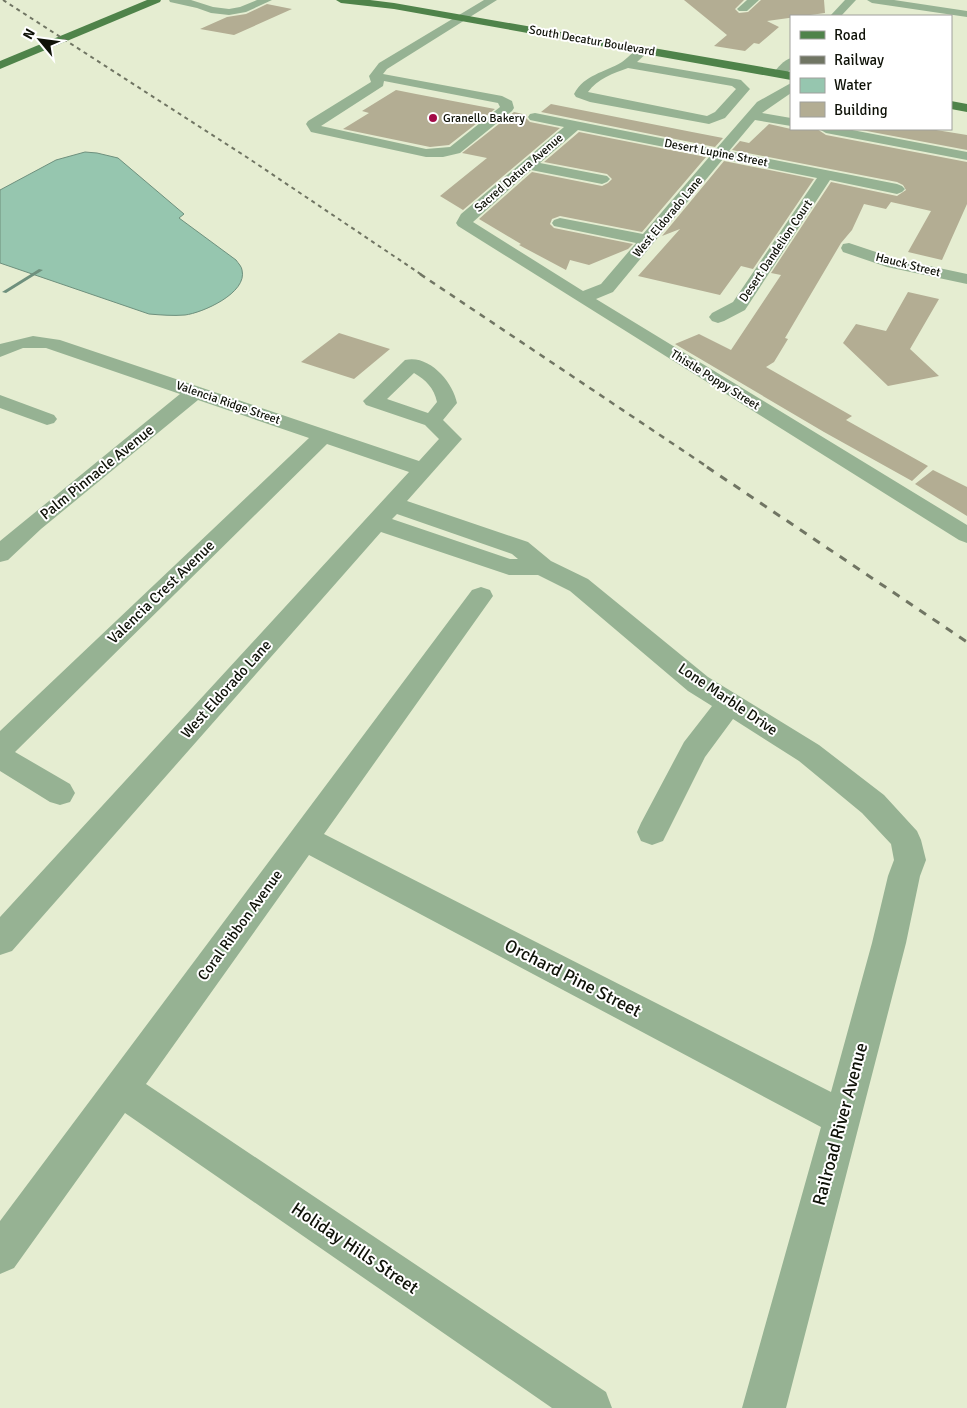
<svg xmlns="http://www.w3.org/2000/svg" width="967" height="1408" viewBox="0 0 967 1408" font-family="Signika,sans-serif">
<rect width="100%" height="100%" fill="#e5edd1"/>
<path fill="#96c6af" stroke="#6e907d" d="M85,152L97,153L118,158L184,214L179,218L236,260C238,263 242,267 242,270C248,293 202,313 185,315C173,316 161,315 149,314L0,263V190L56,160Z"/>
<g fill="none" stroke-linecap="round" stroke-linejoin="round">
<path fill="#6e907d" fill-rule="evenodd" d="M39,269L43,270L6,293L2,292Z"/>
</g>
<g fill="#b3ad93">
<path d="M684,0H744L735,9L739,13L748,12L761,0H824L825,13L767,21L779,27L759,44L754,43L745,51L714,46L727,35Z"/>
<path d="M267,4L292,9L234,35L200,29L227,17L246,14Z"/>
<path d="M396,90L416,94L495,109L449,145L430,147L343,129L369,113L362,111Z"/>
<path d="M551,104L692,132L723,138L715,147L541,112Z"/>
<path d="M514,112L527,115L526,118L530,122L560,128L463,210L440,196L487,158L462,153Z"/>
<path d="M769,124L791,129H817L826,135L967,162V204L942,260L908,252L931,211L891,202L886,209L864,204L852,230L841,243L785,338L788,339L774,362L766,367L852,416L846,420L928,466L912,481L824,432L675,344L699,334L731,350L781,275L771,273L831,182L897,196L906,190L903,185L897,182L732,150L740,141L749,143Z"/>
<path d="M856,129H930L967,135V150Z"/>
<path d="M579,132L706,157L642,232L560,216L552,219L550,224L554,228L633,244L628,249L589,265L570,260L566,270L519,245L521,244L479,219L532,172L602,186L608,183L612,179L607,174L544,162Z"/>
<path d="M724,161L814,179L753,269L741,266L720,295L638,276L680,229L662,236Z"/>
<path d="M908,292L939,299L910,349L939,376L888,386L843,343L856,324L886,331Z"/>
<path d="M339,333L390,349L354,379L301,362Z"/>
<path d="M933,470L967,487V516L915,484Z"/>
</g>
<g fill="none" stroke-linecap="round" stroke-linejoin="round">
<g fill="#96b293" fill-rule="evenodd">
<path d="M169,0H191L213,7L229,9L240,7L257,0H272L246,12L229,15L211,13L197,8L170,2Z"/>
<path d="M484,0H497L387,69L383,74L502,96L512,101L514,108L512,111L460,153L443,157H426L311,132L306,124L308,121L371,82L369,76L379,63ZM384,81L498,103L500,107L450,147L426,149L321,126L383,86Z"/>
<path d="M747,0H759L747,11H739L737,9Z"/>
<path d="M845,0H856L841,16H830Z"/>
<path d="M867,0H894L967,11V17L872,3Z"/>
<path d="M644,46L650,50L637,62L736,79L741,80L750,89L725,118L709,124L590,102L576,97L574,94C585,74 604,73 622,62C629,57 636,48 644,46ZM628,68L732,86L736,89L715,112L707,116L588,92C597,79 614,73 628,68Z"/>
<path d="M791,58V69L783,77H775L773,74C777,68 784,60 791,58Z"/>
<path d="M791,83V93L762,113L791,118V126L755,120L729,151L897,184L902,186L905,189L902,192L897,194L830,180L745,310L724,321L718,323L712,321L709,317L712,313L733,302L817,178L723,159L613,292L596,299L967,525V543L959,540L458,226L456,223L461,214L564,127L530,120L528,117L530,114L535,113L716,149L757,102ZM578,130L710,156L643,234L560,218L554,220L552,223L554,226L636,243L601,284L583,291L473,222L531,170L602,184L607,182L610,179L607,176L540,163Z"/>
<path d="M819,129H847L967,152V160L826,133Z"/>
<path d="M849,243L897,259L967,274V284L887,267L843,252L841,248L843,244Z"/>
<path d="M33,336L60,340L419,461L439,439L425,425L366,405L363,401L405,360C429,354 453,382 457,403L443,420L462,439L407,501L528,542L551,561L588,579L708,677L819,745L884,795L917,831L921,840L926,860L920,876L906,943L786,1408H742L821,1127L309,855L146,1084L606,1392L612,1408H552L125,1113L14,1268L0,1274V1221L472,590L481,587L490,590L493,596L324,834L831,1092L872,943L888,876L894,860L891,844L862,813L799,761L733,719L705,757L663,841L652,845L641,841L637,832L641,823L684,742L712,706L688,691L570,591L538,575H509L381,532L12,951L0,955V917L409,472L327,444L15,752L70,784L75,793L70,802L60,805L50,802L0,771V731L309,438L198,400L41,529L8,560L0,562V541L180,394L46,348H23L0,357V344ZM414,373C426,380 434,388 437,402L428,413L387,399ZM397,514L512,554L518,559H510L392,519Z"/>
<path d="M0,395L54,415L57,419L54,423L47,425L0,408Z"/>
</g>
<g fill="#4f834a" fill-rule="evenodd">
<path d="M147,0H161L160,2L0,69V61Z"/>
<path d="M336,0H370L394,3L791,72V80L394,9L341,3Z"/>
<path d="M951,101L967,104V112L951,109Z"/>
</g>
<path stroke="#707563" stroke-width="2" stroke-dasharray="4 4" stroke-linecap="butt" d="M3,0L248,158L422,275"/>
<path stroke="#707563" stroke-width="2.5" stroke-dasharray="6 6" stroke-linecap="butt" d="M420,274L709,468"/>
<path stroke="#707563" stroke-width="3" stroke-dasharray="8 8" stroke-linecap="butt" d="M707,467L967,642"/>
</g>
<circle fill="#a30a47" stroke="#fff" stroke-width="2" cx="433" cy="118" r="5"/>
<g text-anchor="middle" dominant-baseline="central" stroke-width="4" stroke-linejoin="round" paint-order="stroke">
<g font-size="12" fill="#0f1208" stroke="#fff">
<text transform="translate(592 41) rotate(10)">South Decatur Boulevard</text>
<text transform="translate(716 153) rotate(11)">Desert Lupine Street</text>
<text transform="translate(519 173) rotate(-41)">Sacred Datura Avenue</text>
<text transform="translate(668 217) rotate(-50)">West Eldorado Lane</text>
<text transform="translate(776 251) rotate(-56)">Desert Dandelion Court</text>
<text transform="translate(908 265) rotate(14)">Hauck Street</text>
<text transform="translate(715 380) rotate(32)">Thistle Poppy Street</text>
<text transform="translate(228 403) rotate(19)">Valencia Ridge Street</text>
</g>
<g font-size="12" fill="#0f1208" stroke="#fff" text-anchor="start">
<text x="443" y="118">Granello Bakery</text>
</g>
<g font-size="15" fill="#0f1208" stroke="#fff">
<text transform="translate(97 472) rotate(-39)">Palm Pinnacle Avenue</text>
<text transform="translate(161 592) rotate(-44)">Valencia Crest Avenue</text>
<text transform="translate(226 689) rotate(-48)">West Eldorado Lane</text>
<text transform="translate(728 699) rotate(34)">Lone Marble Drive</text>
<text transform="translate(240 925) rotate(-54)">Coral Ribbon Avenue</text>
</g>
<g font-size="18" fill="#0f1208" stroke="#fff">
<text transform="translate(573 978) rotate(27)">Orchard Pine Street</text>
<text transform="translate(840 1124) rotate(-75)">Railroad River Avenue</text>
<text transform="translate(355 1248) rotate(34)">Holiday Hills Street</text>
</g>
</g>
<rect x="790" y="15" width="162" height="115" fill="#ffffff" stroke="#9fa09c"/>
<rect x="800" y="31" width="25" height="8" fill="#4f834a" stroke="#9fa09c"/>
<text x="834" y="40" font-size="15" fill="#0f1208">Road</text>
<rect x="800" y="56" width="25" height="8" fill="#707563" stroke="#9fa09c"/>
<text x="834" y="65" font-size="15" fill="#0f1208">Railway</text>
<rect x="800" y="78" width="25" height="15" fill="#96c6af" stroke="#9fa09c"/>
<text x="834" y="90" font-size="15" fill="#0f1208">Water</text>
<rect x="800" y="102" width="25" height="15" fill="#b3ad93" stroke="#9fa09c"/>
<text x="834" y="115" font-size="15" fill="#0f1208">Building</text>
<g transform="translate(40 40) rotate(299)" stroke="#ffffff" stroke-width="4" paint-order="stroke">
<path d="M0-4L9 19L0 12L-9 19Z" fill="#0f1208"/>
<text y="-8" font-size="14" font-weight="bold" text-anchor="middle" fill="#0f1208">N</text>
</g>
</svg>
